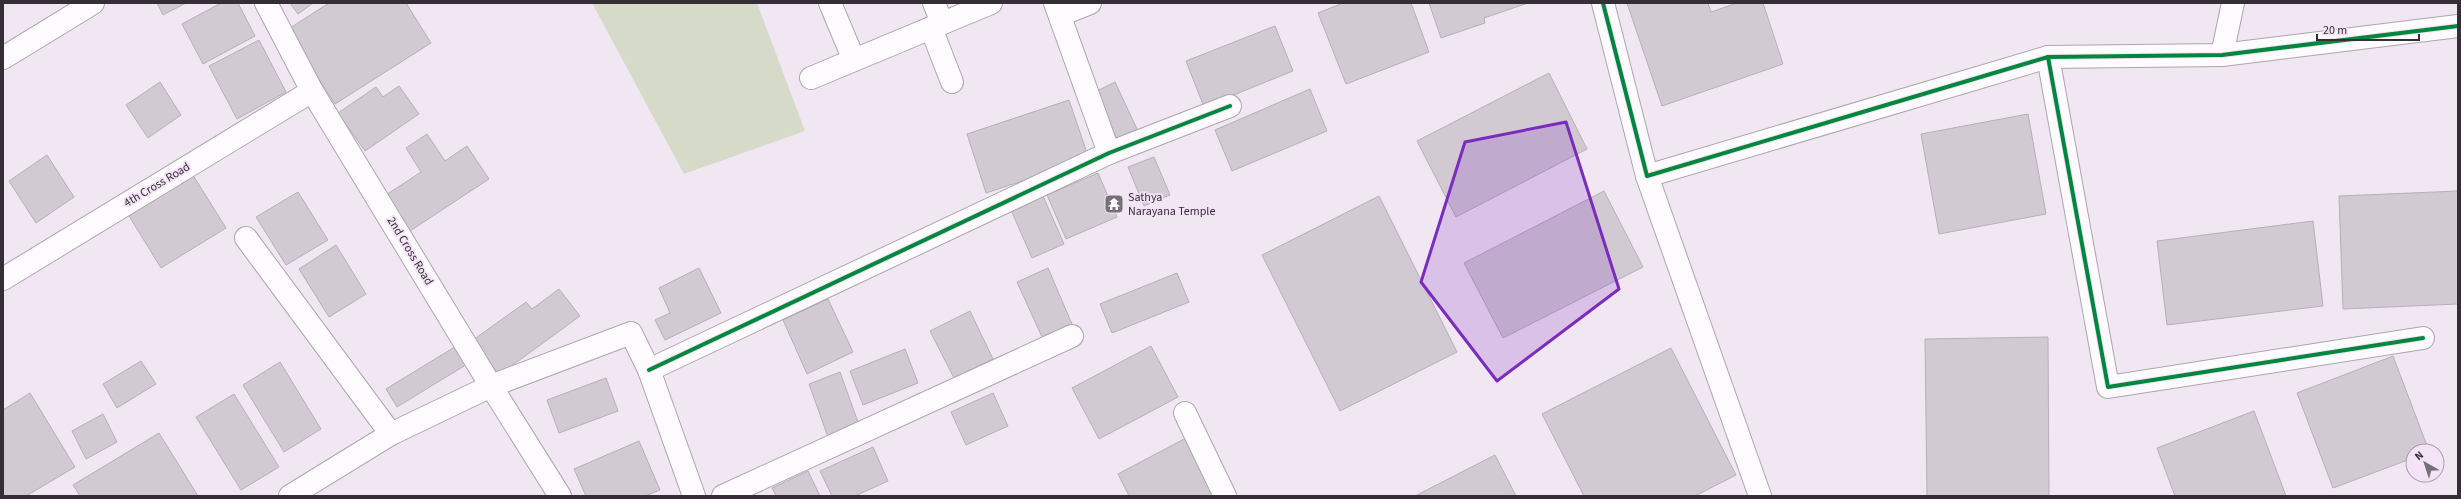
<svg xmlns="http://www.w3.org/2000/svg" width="2461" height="499" viewBox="0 0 2461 499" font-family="'Source Sans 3',sans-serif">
<rect width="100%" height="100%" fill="#f0e7f2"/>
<path fill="#d5dbc8" d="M592,3H757L805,131L684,174Z"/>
<g fill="#d1cad3" stroke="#b7afb8">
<path d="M157,3H186L163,15Z"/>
<path d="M221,3H238L255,36L203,64L182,24Z"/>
<path d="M290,3H313L298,14Z"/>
<path d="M329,3H406L431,43L335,104L287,30Z"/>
<path d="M1343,3H1411L1429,52L1346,84L1318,13Z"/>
<path d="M1429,3H1528L1484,18L1485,23L1441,38Z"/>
<path d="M1627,3H1708L1711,12L1737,3H1763L1783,64L1662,106Z"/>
<path d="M1275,26L1293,71L1204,107L1186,61Z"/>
<path d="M259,40L286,92L237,119L209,66Z"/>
<path d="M1549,73L1587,149L1456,217L1417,141Z"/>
<path d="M160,82L181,115L148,138L126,105Z"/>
<path d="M1115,82L1137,129L1117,139L1095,92Z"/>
<path d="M399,86L419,114L365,151L338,113L376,87L383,97Z"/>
<path d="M1310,89L1327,131L1232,171L1215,130Z"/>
<path d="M1069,100L1089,159L986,193L967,134Z"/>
<path d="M2028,114L2046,214L1939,234L1921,134Z"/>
<path d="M427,134L445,161L467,146L489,179L407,233L383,197L421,172L406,148Z"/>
<path d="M47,155L74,197L36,223L9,181Z"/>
<path d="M1154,157L1170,195L1144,206L1128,167Z"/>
<path d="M191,172L226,228L161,268L126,211Z"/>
<path d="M1098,173L1117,217L1066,239L1047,195Z"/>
<path d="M1604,191L1643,267L1503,338L1464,263Z"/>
<path d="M2458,191V304L2343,309L2339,196Z"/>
<path d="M298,192L328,240L286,265L256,217Z"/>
<path d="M1043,196L1064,244L1032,258L1011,210Z"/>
<path d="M1379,196L1457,352L1340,411L1262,255Z"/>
<path d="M2313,221L2323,306L2167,325L2157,241Z"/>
<path d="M336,245L366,294L329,317L299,269Z"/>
<path d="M699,268L721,313L665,340L655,320L670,313L659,288Z"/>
<path d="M1048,268L1072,324L1042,337L1017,282Z"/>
<path d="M1177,273L1189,302L1112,333L1100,304Z"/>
<path d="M559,289L580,316L499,375L473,340L526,302L532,309Z"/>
<path d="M828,299L853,352L807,374L783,320Z"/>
<path d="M970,311L993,359L954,378L930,331Z"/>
<path d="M2048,337L2049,496H1927L1925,339Z"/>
<path d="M458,345L469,363L397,407L386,389Z"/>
<path d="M1151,346L1178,397L1099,439L1072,388Z"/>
<path d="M1671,348L1736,475L1695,496H1584L1542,414Z"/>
<path d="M905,349L918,383L863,405L850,371Z"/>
<path d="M2393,356L2429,451H2413V458L2333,488L2297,393Z"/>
<path d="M141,361L156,384L117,408L103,384Z"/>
<path d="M280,362L321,429L284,452L243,385Z"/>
<path d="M840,372L859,425L828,437L809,384Z"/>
<path d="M606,378L618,411L559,433L547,400Z"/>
<path d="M30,393L75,467L26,496H3V410Z"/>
<path d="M993,393L1008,426L966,445L951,412Z"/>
<path d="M234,394L279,467L241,490L196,417Z"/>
<path d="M2254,411L2286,496H2175L2157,448Z"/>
<path d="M103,414L117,442L86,459L72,431Z"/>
<path d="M159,433L198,496H80L73,485Z"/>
<path d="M1186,438L1215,494L1211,496H1129L1118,474Z"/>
<path d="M639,441L660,490L645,496H586L574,469Z"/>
<path d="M873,447L888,481L855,496H832L820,471Z"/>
<path d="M1495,455L1516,496H1415Z"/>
<path d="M808,471L820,496H776L772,488Z"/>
</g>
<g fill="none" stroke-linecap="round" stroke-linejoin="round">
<g stroke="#ada6ae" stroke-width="24">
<g id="street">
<path d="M266,3L312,91L491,386L560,496"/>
<path d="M830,3L854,60"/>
<path d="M934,3L942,23"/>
<path d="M1055,3L1109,153"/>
<path d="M1603,3L1647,176L2048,57L2222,55L2458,26"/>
<path d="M1060,15L1090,3"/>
<path d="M931,28L952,82"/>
<path d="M2222,55L2233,3"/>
<path d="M2048,57L2108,387L2423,338"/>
<path d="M3,58L93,3"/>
<path d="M811,78L991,3"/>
<path d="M1647,176L1760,496"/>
<path d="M246,238L391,434"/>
<path d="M3,279L312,91"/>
<path d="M649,370L1109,153L1230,106"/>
<path d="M1185,413L1225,496"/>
<path d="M290,496L391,434L491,386L631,333L649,370L694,496"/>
<path d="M723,496L1072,336"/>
</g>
</g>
<use href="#street" stroke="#fdfbfd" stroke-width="22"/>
<g stroke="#f4e2f6" stroke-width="6">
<g id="cycleway">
<path d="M1603,3L1647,176L2048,57L2222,55L2458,26"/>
<path d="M2048,57L2108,387L2423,338"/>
<path d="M649,370L1109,153L1230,106"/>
</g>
</g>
<use href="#cycleway" stroke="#00873e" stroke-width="4"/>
</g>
<path fill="#7b2cbf" fill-opacity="0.2" stroke="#7b2cbf" stroke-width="3" stroke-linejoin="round" d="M1566,122L1619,289L1497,381L1421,282L1465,142Z"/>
<defs>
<g id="temple-square" transform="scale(1)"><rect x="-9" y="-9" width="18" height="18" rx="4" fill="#766f78" stroke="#f4e2f6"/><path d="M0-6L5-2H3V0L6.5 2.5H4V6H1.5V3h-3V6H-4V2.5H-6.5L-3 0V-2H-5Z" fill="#fff"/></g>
</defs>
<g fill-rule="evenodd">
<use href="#temple-square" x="1114" y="204"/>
</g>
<g text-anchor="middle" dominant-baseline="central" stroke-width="3.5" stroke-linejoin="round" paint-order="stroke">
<g font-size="12" fill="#352e36" stroke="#f4e2f6">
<text transform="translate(157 185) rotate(-31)">4th Cross Road</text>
<text transform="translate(410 251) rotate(59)">2nd Cross Road</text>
</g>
<g font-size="12" fill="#352e36" stroke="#f4e2f6" text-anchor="start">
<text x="1128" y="197">Sathya<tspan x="1128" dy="14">Narayana Temple</tspan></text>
</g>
</g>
<rect width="2461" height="499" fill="none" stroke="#352e36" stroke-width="8"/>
<g transform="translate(2425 463) rotate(321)"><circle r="19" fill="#f4e2f6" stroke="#a89aa9"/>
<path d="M0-3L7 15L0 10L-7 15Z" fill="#766f78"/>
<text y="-6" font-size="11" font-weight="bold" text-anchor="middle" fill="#352e36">N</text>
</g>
<path d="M2317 34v6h102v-6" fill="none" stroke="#352e36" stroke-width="2"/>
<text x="2323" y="34" font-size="12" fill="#352e36" stroke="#f4e2f6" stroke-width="3" paint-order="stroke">20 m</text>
</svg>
